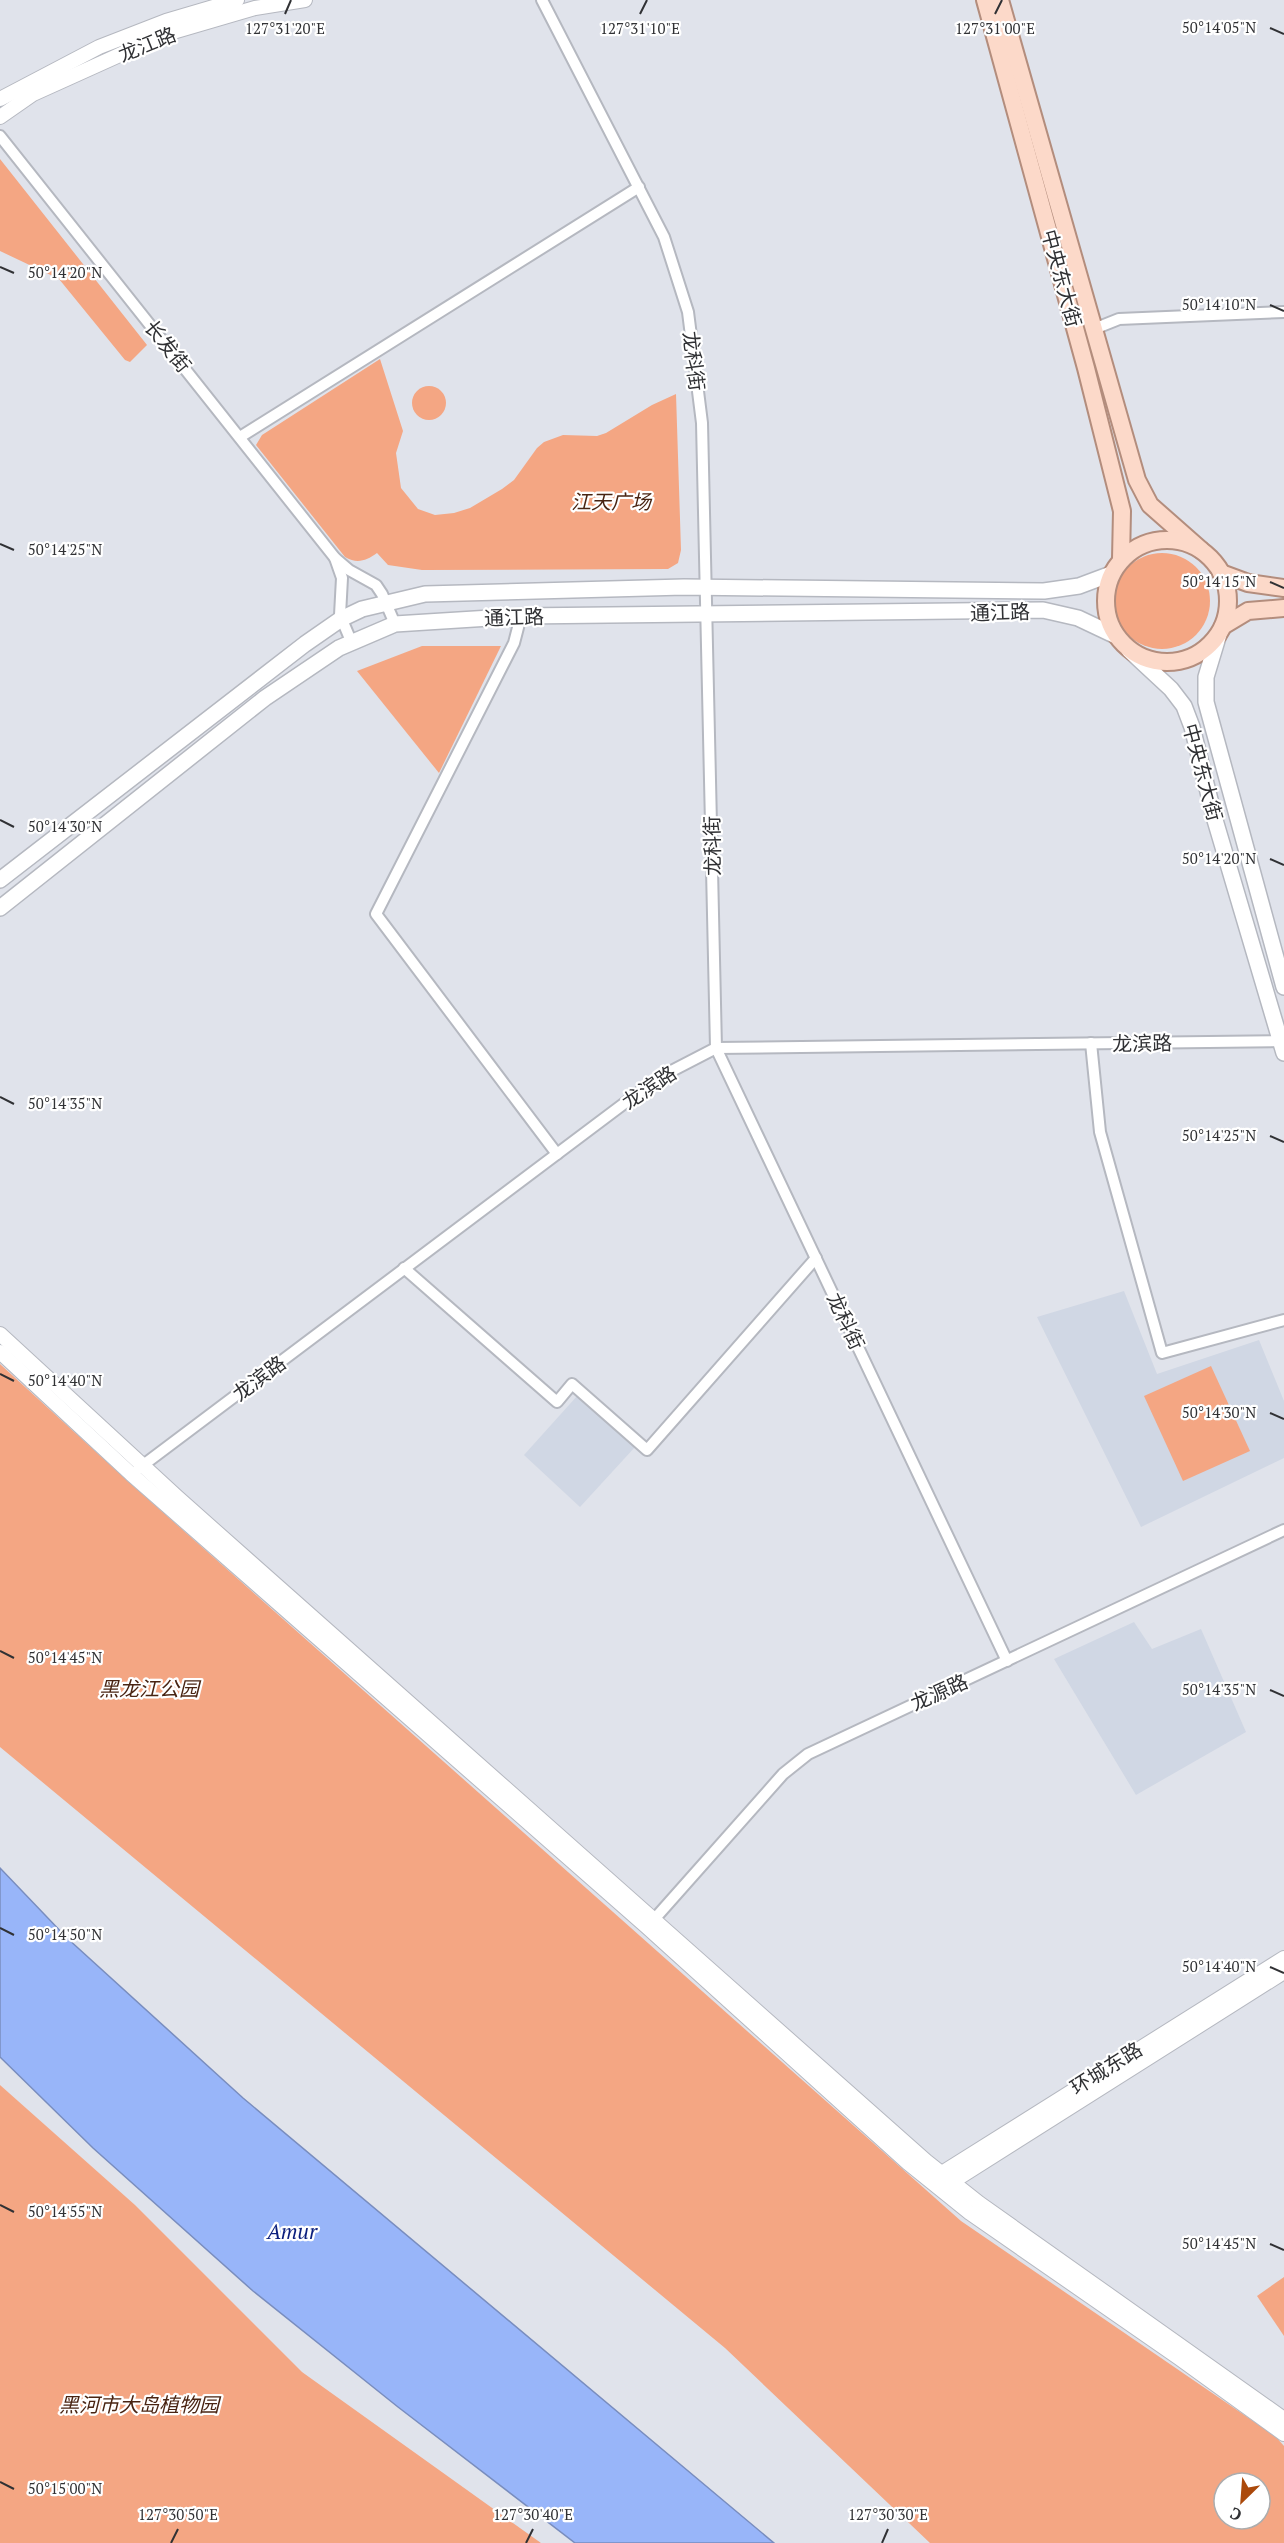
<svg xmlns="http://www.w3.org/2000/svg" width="1284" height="2543" viewBox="0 0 1284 2543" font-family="'PT Serif','Noto Sans SC',serif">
<rect width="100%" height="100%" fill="#e0e3eb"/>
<g fill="#d0d7e4">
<path d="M1124,1291L1157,1374L1259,1340L1284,1401V1458L1141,1527L1037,1317Z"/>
<path d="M578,1395L635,1447L580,1507L524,1455Z"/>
<path d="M1134,1622L1152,1649L1201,1629L1246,1732L1136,1795L1054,1659Z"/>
</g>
<g fill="#f4a683" fill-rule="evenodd">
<path d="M0,159L147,345L130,362L125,360L59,279L0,251Z"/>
<path d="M380,359L403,431L396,453L401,488L418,509L435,515L454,513L470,508L502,489L514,480L537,448L544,442L563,435L597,436L606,433L652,405L676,394L681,550L678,563L668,569L422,570L388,565L377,553C366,561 357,564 345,557L256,445L262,435Z"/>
<circle cx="429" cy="403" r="17"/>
<circle cx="1162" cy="601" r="48"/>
<path d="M422,646H501L439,773L357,671Z"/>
<path d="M0,1364L131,1484L961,2221L1275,2436L1284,2446V2543H930L725,2348L0,1747ZM1224,2483H1260V2519H1224Z"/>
<path d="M1211,1366L1250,1451L1183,1481L1144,1396Z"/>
<path d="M0,2085L135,2205L302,2372L541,2543H0Z"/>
<path d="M1284,2277V2336L1257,2296Z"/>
</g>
<path fill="#98b5f9" stroke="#798dbe" stroke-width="1.5" d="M0,1868L67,1938L243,2098L774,2543H575L398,2407L253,2291L93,2148L0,2057Z"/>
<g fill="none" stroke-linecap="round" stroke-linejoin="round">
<g stroke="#b5b8c0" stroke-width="14">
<g id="minor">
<path d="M542,0L664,237L688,312L702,423L716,1048L1007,1661"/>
<path d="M0,136L335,558L349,570L376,585L382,594L395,624"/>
<path d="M1094,329L1119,319L1284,312"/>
<path d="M240,437L639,187"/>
<path d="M335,558L342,578L340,615L351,641"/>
<path d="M521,616L514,643L376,914L557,1154"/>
<path d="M1091,1043L1100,1132L1162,1353L1284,1320"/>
<path d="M404,1268L557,1402L572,1384L647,1450L816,1258"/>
<path d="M138,1469L658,1078L716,1048L1284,1041"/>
<path d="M650,1924L783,1774L808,1754L1284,1530"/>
</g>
</g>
<g stroke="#b5b8c0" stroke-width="16">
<g id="tertiary">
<path d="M0,99L99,47L166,21L237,0"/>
<path d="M0,117L33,94L166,34L255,8L305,0"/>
<path d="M0,1334L177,1497L926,2161L979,2203L1284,2419"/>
<path d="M0,1352L131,1474L647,1927L908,2163L970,2213L1179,2358L1284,2434"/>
<path d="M934,2178L1284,1958"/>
<path d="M947,2188L952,2182L1284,1972"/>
</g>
</g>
<g stroke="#b5b8c0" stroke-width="18">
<g id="secondary">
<path d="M1219,634L1206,677V702L1284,987"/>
<path d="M1129,650L1171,689L1184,706L1192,727L1215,820L1284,1053"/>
<path d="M0,880L305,644L341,619L362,609L425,594L684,587L1044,591L1079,586L1111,574"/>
<path d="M0,908L265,698L339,648L395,624L521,616L1043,610L1078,618L1116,636"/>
</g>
</g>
<g stroke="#b38d7d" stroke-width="20">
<g id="primary">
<path d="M985,0L1086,368L1122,511L1121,559"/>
<path d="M1000,0L1137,480L1150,505L1201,550"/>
<circle cx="1167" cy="601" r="61"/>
<path d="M1221,573L1248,583L1284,588"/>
<path d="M1223,626L1248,611L1284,608"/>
</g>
</g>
<use href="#minor" stroke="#fff" stroke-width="10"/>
<use href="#tertiary" stroke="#fff" stroke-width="14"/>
<use href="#secondary" stroke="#fff" stroke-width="15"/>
<use href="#primary" stroke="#fcd9c9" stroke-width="16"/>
</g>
<path fill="none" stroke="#303134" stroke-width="2" d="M285,14L291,0M640,14L647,0M995,14L1002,0M1270,28L1284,34M0,267L14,273M1270,305L1284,311M0,544L14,550M1270,582L1284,588M0,820L14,827M1270,859L1284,865M0,1097L14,1104M1270,1136L1284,1142M0,1374L14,1381M1270,1413L1284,1419M0,1651L14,1658M1270,1690L1284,1696M0,1928L14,1935M1270,1967L1284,1973M0,2205L14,2212M1270,2244L1284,2250M0,2482L14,2489M171,2543L178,2529M526,2543L533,2529M882,2543L888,2529"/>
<g text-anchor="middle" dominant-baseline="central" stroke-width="4.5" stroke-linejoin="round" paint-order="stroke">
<g font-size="20" fill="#303134" stroke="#fff">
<text transform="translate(147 44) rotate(-22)">龙江路</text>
<text transform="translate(1062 278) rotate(75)">中央东大街</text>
<text transform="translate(168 346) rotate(51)">长发街</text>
<text transform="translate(694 361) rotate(83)">龙科街</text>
<text transform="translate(1000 612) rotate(-2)">通江路</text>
<text transform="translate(514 617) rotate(-2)">通江路</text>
<text transform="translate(1203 772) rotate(75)">中央东大街</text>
<text transform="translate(712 846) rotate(-91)">龙科街</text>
<text transform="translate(1142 1043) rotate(-1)">龙滨路</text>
<text transform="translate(649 1087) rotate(-34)">龙滨路</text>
<text transform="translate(846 1321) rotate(65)">龙科街</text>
<text transform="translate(259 1378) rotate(-37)">龙滨路</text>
<text transform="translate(939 1692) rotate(-24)">龙源路</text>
<text transform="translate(1106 2068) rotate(-32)">环城东路</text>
</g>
<g font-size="20" font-style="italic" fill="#492412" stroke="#fff">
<text x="611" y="501">江天广场</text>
<text x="149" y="1688">黑龙江公园</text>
<text x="139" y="2404">黑河市大岛植物园</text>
</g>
<g font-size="21" font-style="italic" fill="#0b1f7d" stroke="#fff">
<text x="292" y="2231">Amur</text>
</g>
</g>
<g font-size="15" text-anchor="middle" fill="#303134" stroke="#fff" stroke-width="4.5" stroke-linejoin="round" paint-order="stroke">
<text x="1219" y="33">50°14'05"N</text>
<text x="285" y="34">127°31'20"E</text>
<text x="640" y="34">127°31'10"E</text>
<text x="995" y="34">127°31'00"E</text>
<text x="65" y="278">50°14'20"N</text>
<text x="1219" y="310">50°14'10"N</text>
<text x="65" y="555">50°14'25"N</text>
<text x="1219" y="587">50°14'15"N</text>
<text x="65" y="832">50°14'30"N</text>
<text x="1219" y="864">50°14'20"N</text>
<text x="65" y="1109">50°14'35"N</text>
<text x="1219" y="1141">50°14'25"N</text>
<text x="65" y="1386">50°14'40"N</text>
<text x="1219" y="1418">50°14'30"N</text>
<text x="65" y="1663">50°14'45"N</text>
<text x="1219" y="1695">50°14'35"N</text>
<text x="65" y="1940">50°14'50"N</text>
<text x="1219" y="1972">50°14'40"N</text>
<text x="65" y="2217">50°14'55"N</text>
<text x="1219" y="2249">50°14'45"N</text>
<text x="65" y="2494">50°15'00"N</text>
<text x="178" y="2520">127°30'50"E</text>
<text x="533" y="2520">127°30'40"E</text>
<text x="888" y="2520">127°30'30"E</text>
</g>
<g transform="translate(1242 2501) rotate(205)"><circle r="28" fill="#ffffff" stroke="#acadae" stroke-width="1.5"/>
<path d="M0-4.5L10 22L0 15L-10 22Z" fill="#ab490b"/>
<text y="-9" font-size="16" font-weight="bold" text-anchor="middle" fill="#303134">С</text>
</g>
</svg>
